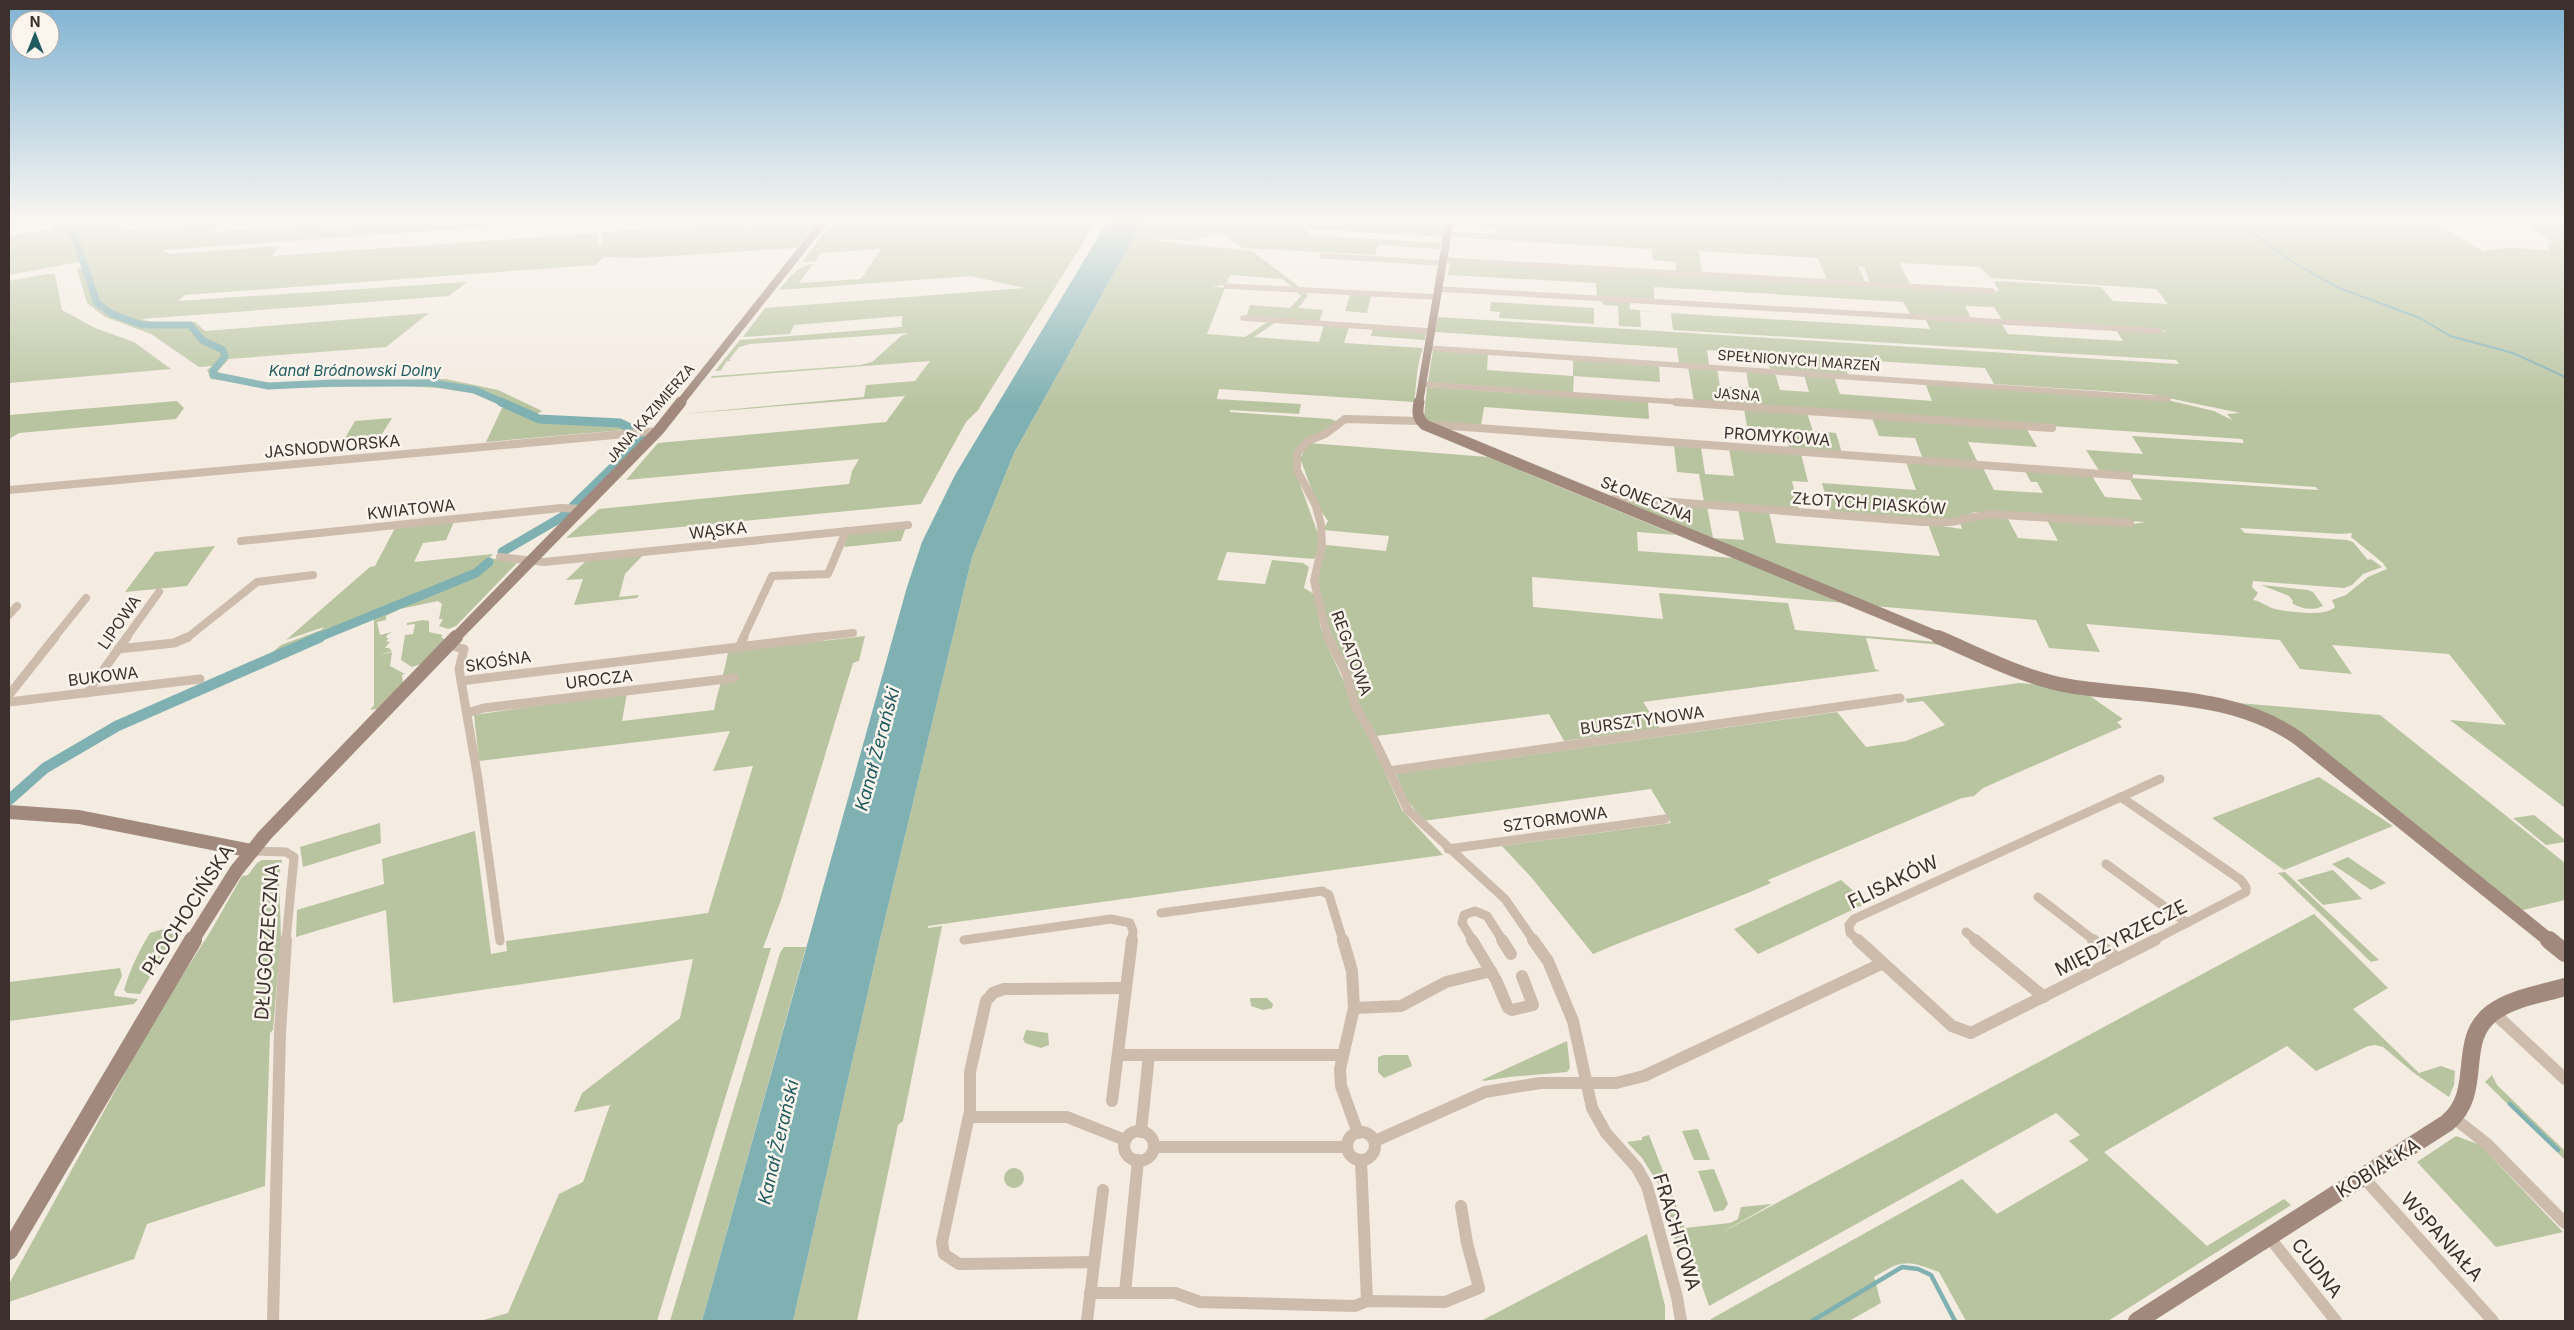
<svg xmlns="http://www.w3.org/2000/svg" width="2574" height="1330" viewBox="0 0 2574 1330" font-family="Inter,sans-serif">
<rect width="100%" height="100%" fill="#f4ebe1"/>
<g fill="#b8c4a0" fill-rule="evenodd">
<path d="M45,219H117L120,231L221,223L213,232L325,224L323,228L451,219H604L163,250L170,254L279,246L272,256L597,233L598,245H603L602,232L743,223L744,219H794L744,223L742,227L820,221L796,248L641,258L604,257L595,265L185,295L178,301L467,282L449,296L141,319L157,324L195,322L205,331L429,313L386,347L229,359L218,371L222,375L274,384L446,379L498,390L542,411L537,414L544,417L623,421L641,432L631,433L624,430L486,442L502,408L505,407L472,393L437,388L406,386L273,388L211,379L207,370L212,366L199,367L151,334L105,317L87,303L77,269L82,268L79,262L9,275V236L55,228Z"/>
<path d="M914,219H1098L978,410L966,422L921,504L566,538L599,509L849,484L852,471L859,459L626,480L658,443L886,422L905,396L682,414L864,397L866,385L915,381L930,361L710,378L713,376L860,365L872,362L901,336L909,333L750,344L739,347L729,360L732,361H727L721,370H725L715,371L740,340L902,327V316L794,325L790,334L743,337L765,308L1024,288L971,276L779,290C787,280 799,264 813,264L799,283L861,279L881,249L821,253L814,262H802L830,225Z"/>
<path d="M1144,219H1447L1444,237L1309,229L1307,235L1440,243V249L1378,245L1375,255L1242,248L1222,233H1217L1194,241L1159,239L1158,241L1252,251L1302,289L1296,290L1282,279L1230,275L1226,285L1212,286L1225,288L1207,334L1245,337L1269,321L1276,322L1254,337L1319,342L1324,325L1349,327L1344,343L1423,348C1416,366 1417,383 1414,402L1219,389L1217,399L1301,404L1299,414L1230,410V412L1330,419L1336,421L1331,427L1302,443L1295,470L1318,534L1319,552L1314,559L1227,552L1217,580L1265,584L1272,560L1303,563L1309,567L1304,588L1314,594L1321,628L1329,649L1402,810L1443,855L928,926V928L942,926L903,1121L898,1125L857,1321H793L878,948L972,557L1014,453Z"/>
<path d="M1454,219H2419L2451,232L2484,252C2506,245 2527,249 2550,251L2547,245L2552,243L2520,219H2565V808L2450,720L2506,725L2449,654L2332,645L2352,674L2300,669L2280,640L2086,624L2100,652L2049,648L2036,620L1874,606L1622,501L1707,507L1713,538L1744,540L1738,509L1769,512L1776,543L1940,556L1928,524L1962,529L1960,522L1976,516L2007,517L2018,538L2058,541L2047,520L2127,525L2146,522L1975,512L1948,521L1830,512L1822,483L1916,490L1906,462L1983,468L1994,490L2043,493L2037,482H2031L2025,471L2092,476L2105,497L2142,500L2129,478L2318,490L2316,487L2100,472L2086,450L2143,454L2132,436L2244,443L2242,439L1694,402L1688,367L1717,369L1720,386L1749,388L1746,371L1775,373L1780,390L1809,392L1804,375L1834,377L1840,394L1932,401L1925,383L2163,399L2214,411L2232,420L2227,414L2240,413L2149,394L1994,384L1985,368L1843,359L1848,375L1770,369L1766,354L1707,350L1709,365L1679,363L1677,348L1435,332L1438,317L2179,364L2176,360L1673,330L1671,313L1930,329L1925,318L2001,323L2008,334L2123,341L2116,330L2166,332L2160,329L2002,320L1994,307L1965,306L1971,318L1910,314L1903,302L1654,287V299L1597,296L1596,283L1448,275L1450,262L1981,293L1999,291L1994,282L1997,281L2101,287L2113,301L2168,304L2156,289L1991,278L1980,267L1900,263L1910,285L1870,283L1864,267L1858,266L1865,282L1827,281L1818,258L1699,251L1702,273L1677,272L1675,262L1653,260L1651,249L1451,237L1452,232L1497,234V228L1453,225ZM2240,528L2342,534L2352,533L2351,537L2383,563L2387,569L2368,577L2346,595L2332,600L2335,607C2327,617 2287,612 2275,609C2267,607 2261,601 2253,600L2258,593L2252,587L2253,581L2344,588L2352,585L2363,574L2382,567L2371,559L2368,560L2353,542L2347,540L2245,533Z"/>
<path d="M47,274H55L62,310L95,328L134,342L171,369L9,383V281Z"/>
<path d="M1297,292H1305L1308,296L1298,308L1323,310L1319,322L1246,318L1250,305L1290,308L1301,296Z"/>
<path d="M1350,295H1371L1367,313L1345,311Z"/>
<path d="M1601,301H1631L1629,309L1654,312L1640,311L1641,327L1619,326L1618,306L1604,305Z"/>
<path d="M1491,302L1594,308V324L1499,318L1500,312L1490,311Z"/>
<path d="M1373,328L1426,332L1425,340L1371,336Z"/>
<path d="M1433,350L1488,354L1487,370L1573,376V360L1659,365L1660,382L1574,376L1573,393L1428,382Z"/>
<path d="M1427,387L1648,402L1649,419L1484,407L1481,426L1429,421L1424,417Z"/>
<path d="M177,401L184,408L176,419L19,433L9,439V415Z"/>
<path d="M1744,409L1807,413L1813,431L1836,433L1842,453L1789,449L1784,429L1747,426Z"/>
<path d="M392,418L382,434L345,438L355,421Z"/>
<path d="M1872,418L2026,428L2037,447L1968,442L1978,463L1923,459L1915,438L1879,436Z"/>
<path d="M1309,443L1488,457L1676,535L1637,532L1638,551L1734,558L1845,603L1532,577L1533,607L1663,619L1659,593L1788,603L1795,630L1938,642L1942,645L1866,638L1875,669L1880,671L1643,702L1660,728L1564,741L1549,714L1376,736L1359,707L1349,671L1329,629L1319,592L1318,578L1326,545L1386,551L1389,536L1323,530L1328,521L1318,507L1300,458Z"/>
<path d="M1674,445L1701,447L1705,474L1734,476L1729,449L1801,454L1808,482L1792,481L1799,510L1704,502L1699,474L1677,472Z"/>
<path d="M454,522L446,540L423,543L414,562L493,554L489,558L517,563L456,626L448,629L439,626L443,619H439L442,604L438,601L400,609L386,616V620L377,622L380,635L392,632L387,635L386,638H389L386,641L390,642L385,648H389L392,651L380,655L392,652L390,666L405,674L402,675L403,683L377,709L370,710L374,705V618L111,732L41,775L9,805V796L40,768L93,736L266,658L281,645L321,630L324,627L286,640L370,567L375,566L395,528Z"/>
<path d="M906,527L901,541L844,547L848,535L853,533Z"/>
<path d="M215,546L187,586L125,592L155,552Z"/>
<path d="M644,554L625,574L619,597L639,595L637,598L574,605L583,579L566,580L587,560Z"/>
<path d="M2261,585L2308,590L2313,592L2323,606C2313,611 2301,609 2292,603L2293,601L2289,596Z"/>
<path d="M423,620L429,621V632L443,635L441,637L445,640L424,663L412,667L401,660L405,635L413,634L415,624L407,625V623Z"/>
<path d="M865,636L859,661L853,663L781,900L763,948H771L657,1321H480L508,1313L559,1194L583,1182L610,1105L574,1112L582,1093L680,1018L693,959L393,1003L386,910L296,937L297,910L384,884L382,859L475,831L491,954L507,951L506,941L708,913L753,766L713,771L730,731L479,761L474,715L627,693L622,721L714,710C718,689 725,672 728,652Z"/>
<path d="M2019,683L2045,685L2087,694L2123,719L2117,722L2122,727L1983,788L1974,796L1962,798L1768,880L1771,883C1712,909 1652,929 1593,954L1531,877L1502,846L1671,823L1651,789L1423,821L1408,801L1396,774L1837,712L1866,747L1906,741L1945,725L1923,701L1908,703L1905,699Z"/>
<path d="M2238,703L2380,715L2565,863V900L2519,911L2441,850Z"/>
<path d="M2319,777L2393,826L2284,870L2212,818Z"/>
<path d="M2534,815L2565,840V842L2546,845L2513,818Z"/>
<path d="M380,823L381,843L303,867L300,847Z"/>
<path d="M2348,857L2386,883L2371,890L2332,864Z"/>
<path d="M262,860H282L279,876L281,937L273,1030L270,1033L265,1186L147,1224L134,1259L9,1302V1284L154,1020L212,929L242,876L248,875L257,863Z"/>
<path d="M2333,870L2362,899L2323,905L2297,880Z"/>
<path d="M2285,872L2379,960L2371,962L2278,873Z"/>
<path d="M1841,880L1867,903L1758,954L1734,929Z"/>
<path d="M2314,914L2388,988L2353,1009L2419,1073L2441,1066L2455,1071L2454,1085L2449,1097L2414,1073L2383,1047L2375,1045L2368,1046L2316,1071L2287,1046L2104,1152L2207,1246L2284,1199L2291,1205L2108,1321H1966L1939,1272C1906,1260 1904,1259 1874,1277L1881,1303L1849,1321H1710L1711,1319L1962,1179L1997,1214L2089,1160L2069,1141L2080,1135L2056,1113L1709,1306L1689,1249L1679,1254L1659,1185L1642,1158L1627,1142L1642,1140V1137L1649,1135L1685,1228L1730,1223L1738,1219L1741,1207L1772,1204L1717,1235Z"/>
<path d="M181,924L140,994L127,993L124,990C130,969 139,951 150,933Z"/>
<path d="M784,947H806L702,1321H670L780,953Z"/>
<path d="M120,968L122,976L114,993L115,996L138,999L134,1004L9,1021V982Z"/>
<path d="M1250,998H1267L1273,1004L1272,1008L1263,1010L1251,1006Z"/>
<path d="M1026,1030L1048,1033L1049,1045L1041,1048L1025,1043L1023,1039Z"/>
<path d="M1567,1041L1570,1068L1567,1072L1509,1077L1484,1081L1482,1080Z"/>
<path d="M1384,1055H1408L1412,1066L1384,1078L1378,1072V1057Z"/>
<path d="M2492,1075L2497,1085L2565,1151V1160L2485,1082Z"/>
<path d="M1698,1129L1710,1160H1694L1682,1131Z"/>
<path d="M2456,1136L2480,1145L2563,1232L2496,1247L2417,1162Z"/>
<circle cx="1014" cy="1178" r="10"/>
<path d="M1714,1169L1728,1204L1724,1210L1714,1212L1698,1171Z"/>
<path d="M1647,1234L1665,1306V1321H1481Z"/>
</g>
<path fill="#7fb0b2" d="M1109,219H1144L1014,453L972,557L878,948L793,1321H702L907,587L922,542L955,475Z"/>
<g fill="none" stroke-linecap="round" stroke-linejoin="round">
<path stroke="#7fb0b2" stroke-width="2" d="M2235,219L2294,263L2339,288L2420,318L2450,336L2513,353L2565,377"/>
<g stroke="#7fb0b2" stroke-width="4.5">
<path d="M2510,1104L2558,1150"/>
<path d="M1812,1321L1902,1267L1918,1269L1931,1275L1955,1321"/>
</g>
<path stroke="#7fb0b2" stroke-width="7" d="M52,219L75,238L97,303L112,314L142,325H190L202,340L223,350L225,356L213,371V375L268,386L332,383H433L475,390L504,403"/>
<g stroke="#7fb0b2" stroke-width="9">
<path d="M501,402L539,419L620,423L638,432"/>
<path d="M573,506L642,439L641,435"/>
<path d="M502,552L562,517L570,509"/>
<path d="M317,638L476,573L489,562"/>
</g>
<path stroke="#7fb0b2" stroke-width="11" d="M9,800L45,768L117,726L320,637"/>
<g stroke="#cdbbac" stroke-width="5.5">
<path d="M1323,256L1442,263"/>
<path d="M1443,260L1992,291"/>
<path d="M1226,286L1436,297"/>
<path d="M1438,289L2160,331"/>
<path d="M1243,318L1430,331"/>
<path d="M1428,348L2168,399"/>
<path d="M1421,384L1693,403"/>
</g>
<g stroke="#cdbbac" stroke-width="8">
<path d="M1676,402L2052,428"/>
<path d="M1424,424L2129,476"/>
<path d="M9,490L658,431"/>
<path d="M1606,500L1623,498L1923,522H1951L1989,514L2130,523"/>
<path d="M241,541L561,508L583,509"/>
<path d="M500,557L544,562L908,525"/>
<path d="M9,615L17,606"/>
<path d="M54,638L86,598"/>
<path d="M126,638L159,592"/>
<path d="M187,638L257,582L313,575"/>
<path d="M743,638L772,576L828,574L846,531"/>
<path d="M809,638L853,633"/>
<path d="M1328,638L1314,581L1322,546L1321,525L1316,506L1297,470V453L1308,441L1325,434L1345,419L1420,421"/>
</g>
<g stroke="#cdbbac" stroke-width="9">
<path d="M1328,637L1346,673L1355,706L1371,733L1408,810L1505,899L1534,941"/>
<path d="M448,645L464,649L459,669L478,779L500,941"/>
<path d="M739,647L744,637"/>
<path d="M118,649L174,643L188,637"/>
<path d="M461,681L820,637"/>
<path d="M87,693L127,637"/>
<path d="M9,695L55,637"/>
<path d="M9,702L200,679"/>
<path d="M467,713L484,708L734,678"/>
<path d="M1388,771L1900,698"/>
<path d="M2121,797L2241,880L2246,887V892L2152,941"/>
<path d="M2121,797L2160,779"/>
<path d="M1448,849L1665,819"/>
<path d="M252,851L286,852L294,857L286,941"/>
<path d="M2106,864L2187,923"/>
<path d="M2038,897L2095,941"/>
<path d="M1161,913L1322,891L1329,895L1343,941"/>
<path d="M1966,932L1977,941"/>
<path d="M964,940L1111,919L1130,923L1133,931L1132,941"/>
<path d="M1473,941L1462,923L1464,915L1475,911L1487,916L1503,941"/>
<path d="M1859,941L1850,933L1849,925L1854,919L2121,797"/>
</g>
<g stroke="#cdbbac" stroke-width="12">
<path d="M1343,940L1352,971L1354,1008L1340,1069L1341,1086L1358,1133"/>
<path d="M1472,940L1496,980L1508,1008L1512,1010L1533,1005L1522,976"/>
<path d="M1502,940L1511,954"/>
<path d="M1533,940L1548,961L1573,1021L1592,1108L1606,1133L1637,1168L1647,1186L1677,1297L1681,1321"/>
<path d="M1858,940L1952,1026L1971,1033L2155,940"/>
<path d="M1975,940L2044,997"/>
<path d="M2093,940L2118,959"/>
<path d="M1354,1008L1401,1006L1446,982L1491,971"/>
<path d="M2493,1012L2565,1079"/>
<path d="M1118,1055H1343"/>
<path d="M1112,1101L1132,940"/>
<path d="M969,1117H1067L1125,1140"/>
<path d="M2454,1118L2487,1144L2565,1223"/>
<circle cx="1139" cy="1146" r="15"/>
<circle cx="1361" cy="1146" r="14"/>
<path d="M1141,1132L1149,1055"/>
<path d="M1375,1141L1485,1092L1540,1083H1616L1644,1076L1883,963"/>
<path d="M1155,1147H1345"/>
<path d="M1361,1160L1367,1301"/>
<path d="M2363,1177L2493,1321"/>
<path d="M2269,1237L2336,1321"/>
<path d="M1094,1262L959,1264L944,1254L942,1242L970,1111V1072L986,1001L993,993L1004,989L1126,988"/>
<path d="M1090,1293H1175L1200,1302L1355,1306L1367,1301L1445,1302L1479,1288L1467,1243L1461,1206"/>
<path d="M1125,1293L1138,1160"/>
<path d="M273,1321L280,1032L286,940"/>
<path d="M1087,1321L1103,1190"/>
</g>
<g stroke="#a18a7d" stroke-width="8">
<path d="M680,403L826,219"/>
<path d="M1419,403L1450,219"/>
</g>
<g stroke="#a18a7d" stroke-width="11">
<path d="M1419,402C1417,412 1417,418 1425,425L1941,638"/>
<path d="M455,638L658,431L681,402"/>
</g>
<g stroke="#a18a7d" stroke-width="14">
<path d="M1938,637C1980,655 2024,678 2069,686C2147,699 2232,691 2299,739L2550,941"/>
<path d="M9,812L79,817L252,851"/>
<path d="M192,941L236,871L265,835L456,637"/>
</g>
<g stroke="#a18a7d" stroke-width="18">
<path d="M2549,940L2565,953"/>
<path d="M9,1251L193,940"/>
<path d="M2137,1321L2447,1123C2485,1092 2455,1041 2492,1013C2512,998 2541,994 2565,987"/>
</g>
</g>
<linearGradient id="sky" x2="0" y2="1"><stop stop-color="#7eb2d2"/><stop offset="0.54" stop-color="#faf6f2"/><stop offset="1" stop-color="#faf6f2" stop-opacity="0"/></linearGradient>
<rect width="2574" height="406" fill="url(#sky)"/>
<g text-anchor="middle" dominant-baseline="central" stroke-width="5" stroke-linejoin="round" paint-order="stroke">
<g font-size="14" fill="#3b302b" stroke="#fbf5ee">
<text transform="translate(1799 360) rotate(4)">SPEŁNIONYCH MARZEŃ</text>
<text transform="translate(1737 394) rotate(4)">JASNA</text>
<text transform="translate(650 413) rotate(-49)">JANA KAZIMIERZA</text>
</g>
<g font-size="15" font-style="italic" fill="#1f5a5e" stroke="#fbf5ee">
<text x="355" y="370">Kanał Bródnowski Dolny</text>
</g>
<g font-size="16" fill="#3b302b" stroke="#fbf5ee">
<text transform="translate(1777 436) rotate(4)">PROMYKOWA</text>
<text transform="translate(332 446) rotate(-5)">JASNODWORSKA</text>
<text transform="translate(1647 499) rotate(22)">SŁONECZNA</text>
<text transform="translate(1869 503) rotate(4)">ZŁOTYCH PIASKÓW</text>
<text transform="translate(411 509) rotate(-6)">KWIATOWA</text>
<text transform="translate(718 530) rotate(-6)">WĄSKA</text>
<text transform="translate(119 622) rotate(-55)">LIPOWA</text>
<text transform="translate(1352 653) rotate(70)">REGATOWA</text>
<text transform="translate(498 661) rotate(-9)">SKOŚNA</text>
<text transform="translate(103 676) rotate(-7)">BUKOWA</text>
<text transform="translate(599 679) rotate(-7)">UROCZA</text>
<text transform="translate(1642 720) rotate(-8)">BURSZTYNOWA</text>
<text transform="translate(1555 819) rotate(-8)">SZTORMOWA</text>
</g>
<g font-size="18" font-style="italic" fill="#1f5a5e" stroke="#fbf5ee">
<text transform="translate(877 749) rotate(-75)">Kanał Żerański</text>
<text transform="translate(778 1142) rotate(-77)">Kanał Żerański</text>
</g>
<g font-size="19" fill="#3b302b" stroke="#fbf5ee">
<text transform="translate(1893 882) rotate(-26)">FLISAKÓW</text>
<text transform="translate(188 910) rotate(-57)">PŁOCHOCIŃSKA</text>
<text transform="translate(2121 938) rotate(-27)">MIĘDZYRZECZE</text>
<text transform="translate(267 942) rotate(-86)">DŁUGORZECZNA</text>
<text transform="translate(2378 1168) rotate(-32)">KOBIAŁKA</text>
<text transform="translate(1677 1232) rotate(73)">FRACHTOWA</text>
<text transform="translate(2442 1237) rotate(48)">WSPANIAŁA</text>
<text transform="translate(2317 1268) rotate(52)">CUDNA</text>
</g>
</g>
<rect width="2574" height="1330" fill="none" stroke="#3b302b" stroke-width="20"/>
<g transform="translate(35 35)"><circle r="24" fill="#fbf5ee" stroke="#aea6a0"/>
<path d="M0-4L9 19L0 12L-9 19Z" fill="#1f5a5e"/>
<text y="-8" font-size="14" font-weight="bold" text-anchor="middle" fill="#3b302b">N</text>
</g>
</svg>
